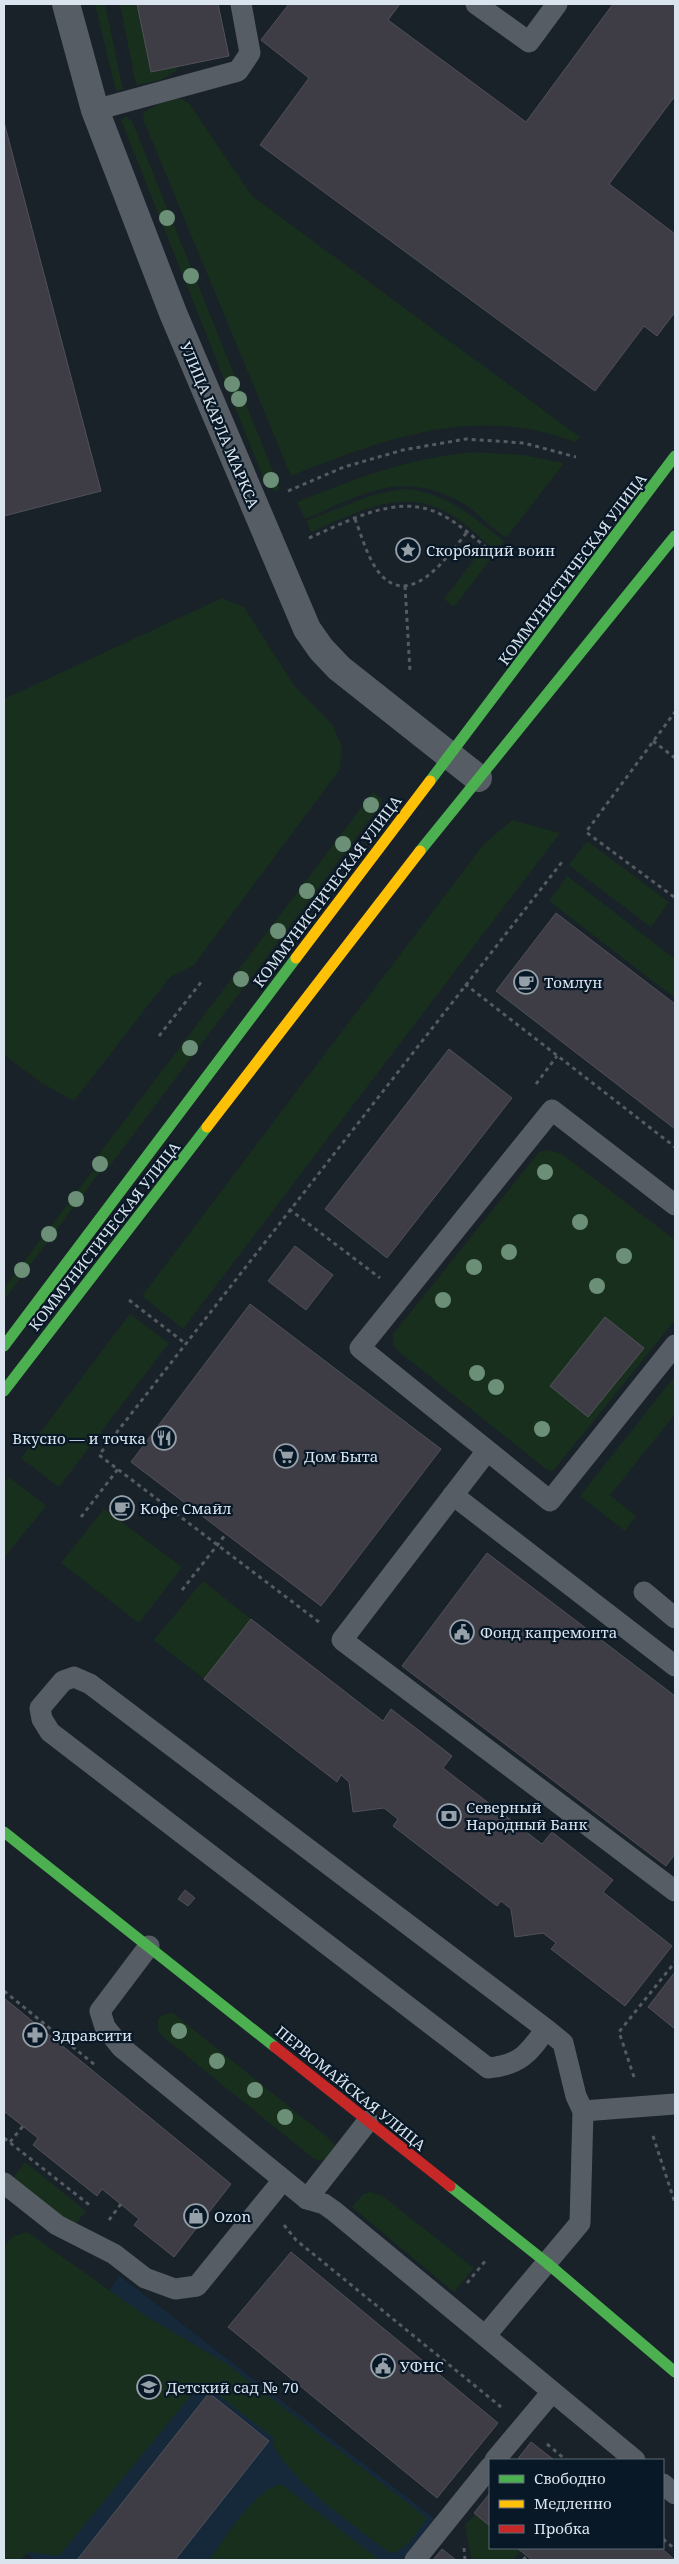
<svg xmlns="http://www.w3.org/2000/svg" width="679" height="2564" viewBox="0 0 679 2564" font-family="'Noto Serif',serif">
<rect width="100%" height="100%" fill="#192129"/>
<path fill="#16293b" d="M120,2276L435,2519L402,2560H35L4,2536V2426Z"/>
<g fill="#182f1e">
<path d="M95,4H105L123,89L116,91Z"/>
<path d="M120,4H137L151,72L178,66L176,71L160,80L136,85Z"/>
<path d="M180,98L189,103L252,196L580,437L575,442C476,404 384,439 291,476L143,119L144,112L160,103Z"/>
<path d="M126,116L132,121L280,488L277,492L266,485L121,120Z"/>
<path d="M472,452L523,455L564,463L507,537C491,530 479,513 464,504C401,468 365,494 305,519L297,502C359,477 406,459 472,452Z"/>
<path d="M401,489C444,490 472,516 504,541L496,551C478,536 460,517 438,508C395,490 351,515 311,532L306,521L369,496Z"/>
<path d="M480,552L490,560L454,607L444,599Z"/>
<path d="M222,598L244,607L295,687L332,724L342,746L340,769L194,965L170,977L74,1101L40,1082L4,1055V699Z"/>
<path d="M373,792L382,799V803L109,1167L105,1165L4,1300V1288L100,1161L96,1158Z"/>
<path d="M512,820L560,833L183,1329L142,1296L483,845Z"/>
<path d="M587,841L669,902L651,927L569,865Z"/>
<path d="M567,876L675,959V998L549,901Z"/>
<path d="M546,1150L562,1154L675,1240V1320L553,1471L547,1470L398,1351C393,1346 392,1342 393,1334L539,1152Z"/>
<path d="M130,1314L169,1343L59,1487L21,1458Z"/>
<path d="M675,1376V1414L610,1495L636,1516L625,1531L580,1496Z"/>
<path d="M9,1477L46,1506L4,1558V1484Z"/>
<path d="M104,1509L182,1567L139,1623L61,1563Z"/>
<path d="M203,1581L251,1619L204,1679L154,1640Z"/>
<path d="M173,2013L327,2137L334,2144L333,2153L321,2161L314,2159L162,2036L158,2030V2019L165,2014Z"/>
<path d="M25,2162L86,2211L73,2227L10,2182Z"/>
<path d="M370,2192L381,2195L474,2268L454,2292L352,2207L363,2194Z"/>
<path d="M27,2232L146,2316L227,2364L427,2518C416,2532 409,2550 390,2553C348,2521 302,2491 273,2446L274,2438L207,2386L197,2388L59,2556L29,2552L20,2560H4V2247L13,2236Z"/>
<path d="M281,2484L380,2560H209C226,2537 252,2492 281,2484Z"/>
<path d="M476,2514L490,2526V2548H517L521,2551L513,2560H474L471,2558L465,2525Z"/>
</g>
<g fill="#3e3c45" stroke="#515159">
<path d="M137,4H218L229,56L151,72Z"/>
<path d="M289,4H400L388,20L526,122L613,4H675V96L609,184L675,234V312L657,336L644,326L595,391L260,145L309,78L261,40Z"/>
<path d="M4,122L101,491L4,516Z"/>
<path d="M556,913L675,1004V1129L496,991Z"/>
<path d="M449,1049L512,1098L387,1258L325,1209Z"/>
<path d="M295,1246L333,1275L306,1310L268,1281Z"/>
<path d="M250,1304L441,1449L321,1606L131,1462Z"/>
<path d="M605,1317L644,1348L588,1417L550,1386Z"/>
<path d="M121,1495L135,1505L122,1521L109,1511Z"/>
<path d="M487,1553L675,1696V1854L666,1866L402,1666Z"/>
<path d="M251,1619L383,1721L391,1709L452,1756L443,1768L542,1844L552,1832L613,1880L603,1892L672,1946L625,2006L551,1949L556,1943L543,1933L515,1937L511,1909L501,1901L497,1906L393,1826L398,1819L384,1808L353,1812L349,1782L341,1775L337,1782L204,1679Z"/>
<path d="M185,1890L195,1898L188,1906L178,1899Z"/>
<path d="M675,1972V2029L648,2007Z"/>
<path d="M4,1998L231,2184L174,2257L134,2225L139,2219L102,2189L97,2196L33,2145L38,2138L5,2112L4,2114Z"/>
<path d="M291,2252L498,2423L437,2498L228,2327Z"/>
<path d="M209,2393L269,2441L175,2560H77Z"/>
<path d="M531,2442L554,2460H517Z"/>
<path d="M490,2493V2526L474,2513Z"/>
<path d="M517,2548H661L675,2560H532Z"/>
<path d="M442,2549L456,2560H433Z"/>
</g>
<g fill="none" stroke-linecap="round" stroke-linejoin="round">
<g stroke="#545b61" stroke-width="3" stroke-dasharray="4 4" stroke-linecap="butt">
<path d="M288,491L344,467L403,450L466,439L524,443L576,457"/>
<path d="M355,519C362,537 368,560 381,575C412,609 449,555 467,532"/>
<path d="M309,538C347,522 396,493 438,513C460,523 478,542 497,556"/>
<path d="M405,586L410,671"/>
<path d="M653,741L675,758"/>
<path d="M674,897L586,832L675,712"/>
<path d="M465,984L675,1147"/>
<path d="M159,1036L202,981"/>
<path d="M536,1084L557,1056"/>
<path d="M289,1209L380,1278"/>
<path d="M129,1300L186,1344"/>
<path d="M81,1517L118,1469"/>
<path d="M182,1590L226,1534"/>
<path d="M319,1622L99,1455L562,862"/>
<path d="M4,1991L95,2065"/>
<path d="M634,2077L619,2032L675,1962"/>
<path d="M653,2136L675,2203"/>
<path d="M4,2138L92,2207"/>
<path d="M10,2142L23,2126"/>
<path d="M109,2220L121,2204"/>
<path d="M284,2225L296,2240L501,2407"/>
<path d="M467,2283L487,2259"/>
<path d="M547,2444L566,2460"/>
<path d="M663,2539L675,2549"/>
<path d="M464,2548L465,2560"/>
<path d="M523,2560L527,2556"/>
</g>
<g stroke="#575d64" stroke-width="21">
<path d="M476,4L529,42L557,4"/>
<path d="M95,110L238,71L250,53L241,4"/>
<path d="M675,1205L552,1110L360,1348L550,1501L675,1345"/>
<path d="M487,1451L342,1640L675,1891"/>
<path d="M453,1495L675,1666"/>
<path d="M644,1592L675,1618"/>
<path d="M149,1946L100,2011L105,2027L121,2047L307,2199L324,2204L334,2211L635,2460"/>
<path d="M583,2111L675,2104"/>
<path d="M4,2183L57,2225L114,2254L145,2278L175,2289L197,2286L283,2180"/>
<path d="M307,2199L368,2121"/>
<path d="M486,2335L580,2223L583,2111L576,2096L563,2043L546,2029L90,1684L74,1677L63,1681L40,1708L42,1719L50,1732L488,2068C520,2065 528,2054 546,2029"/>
<path d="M495,2460L552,2392"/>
<path d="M663,2484L675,2494"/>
<path d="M415,2560L490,2467"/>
</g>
<path stroke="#575d64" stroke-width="28" d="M66,4L95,110L173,313L307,629L321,649L339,668L478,778"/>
<g stroke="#4caf50" stroke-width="11">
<path d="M430,781L675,456"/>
<path d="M420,851L675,536"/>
<path d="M4,1346L296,958"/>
<path d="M4,1391L207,1127"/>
<path d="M4,1832L275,2047"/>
<path d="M450,2186L547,2263L675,2372"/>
</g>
<g stroke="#ffc107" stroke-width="11">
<path d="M296,958L430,781"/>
<path d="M207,1127L420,851"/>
</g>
<path stroke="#c62828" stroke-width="11" d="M275,2047L450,2186"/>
</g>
<g fill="#6c8f78">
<circle cx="167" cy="218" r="8"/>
<circle cx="191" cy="276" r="8"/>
<circle cx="232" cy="384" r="8"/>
<circle cx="239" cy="399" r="8"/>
<circle cx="271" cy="480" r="8"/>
<circle cx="371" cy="805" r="8"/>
<circle cx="343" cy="844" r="8"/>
<circle cx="307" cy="891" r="8"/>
<circle cx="278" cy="931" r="8"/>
<circle cx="241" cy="979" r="8"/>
<circle cx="190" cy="1048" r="8"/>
<circle cx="100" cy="1164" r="8"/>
<circle cx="545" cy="1172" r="8"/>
<circle cx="76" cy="1199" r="8"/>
<circle cx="580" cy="1222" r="8"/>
<circle cx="49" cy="1234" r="8"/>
<circle cx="509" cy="1252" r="8"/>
<circle cx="624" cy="1256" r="8"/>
<circle cx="474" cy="1267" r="8"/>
<circle cx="22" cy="1270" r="8"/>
<circle cx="597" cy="1286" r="8"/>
<circle cx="443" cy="1300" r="8"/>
<circle cx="477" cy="1373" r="8"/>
<circle cx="496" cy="1387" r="8"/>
<circle cx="542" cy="1429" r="8"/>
<circle cx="179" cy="2031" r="8"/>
<circle cx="217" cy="2061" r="8"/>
<circle cx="255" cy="2090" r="8"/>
<circle cx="285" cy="2117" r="8"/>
</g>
<defs>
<g id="sight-ring" transform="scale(1.25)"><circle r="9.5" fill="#081826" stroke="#96a0a9" stroke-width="1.5"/><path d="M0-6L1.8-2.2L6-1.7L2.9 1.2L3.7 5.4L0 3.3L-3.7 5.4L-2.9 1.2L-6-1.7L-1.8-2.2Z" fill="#96a0a9"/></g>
<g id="cafe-ring" transform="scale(1.25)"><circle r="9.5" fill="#081826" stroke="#96a0a9" stroke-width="1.5"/><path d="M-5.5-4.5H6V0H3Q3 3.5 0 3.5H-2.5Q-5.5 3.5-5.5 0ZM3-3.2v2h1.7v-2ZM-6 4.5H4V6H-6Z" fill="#96a0a9"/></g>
<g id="restaurant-ring" transform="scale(1.25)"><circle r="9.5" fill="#081826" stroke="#96a0a9" stroke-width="1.5"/><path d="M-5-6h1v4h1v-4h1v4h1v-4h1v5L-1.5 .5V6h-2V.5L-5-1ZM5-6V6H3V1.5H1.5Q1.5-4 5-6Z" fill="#96a0a9"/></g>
<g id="supermarket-ring" transform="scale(1.25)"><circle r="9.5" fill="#081826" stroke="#96a0a9" stroke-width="1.5"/><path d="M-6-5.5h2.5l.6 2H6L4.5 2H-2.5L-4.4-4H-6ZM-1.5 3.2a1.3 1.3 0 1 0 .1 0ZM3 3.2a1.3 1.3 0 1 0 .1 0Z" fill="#96a0a9"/></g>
<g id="civic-ring" transform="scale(1.25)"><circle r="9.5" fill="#081826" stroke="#96a0a9" stroke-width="1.5"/><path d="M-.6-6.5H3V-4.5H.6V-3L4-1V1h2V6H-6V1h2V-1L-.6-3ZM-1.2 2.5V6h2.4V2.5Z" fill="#96a0a9"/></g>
<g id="bank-ring" transform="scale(1.25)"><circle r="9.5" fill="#081826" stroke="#96a0a9" stroke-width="1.5"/><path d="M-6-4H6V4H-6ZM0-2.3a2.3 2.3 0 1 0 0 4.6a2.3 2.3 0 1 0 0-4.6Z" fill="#96a0a9"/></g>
<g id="pharmacy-ring" transform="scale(1.25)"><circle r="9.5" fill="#081826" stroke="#96a0a9" stroke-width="1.5"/><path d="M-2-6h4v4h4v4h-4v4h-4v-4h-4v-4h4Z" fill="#96a0a9"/></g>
<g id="shop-ring" transform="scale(1.25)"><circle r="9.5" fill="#081826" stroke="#96a0a9" stroke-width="1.5"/><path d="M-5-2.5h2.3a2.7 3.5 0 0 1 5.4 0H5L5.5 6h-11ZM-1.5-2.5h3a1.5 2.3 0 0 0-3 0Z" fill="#96a0a9"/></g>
<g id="school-ring" transform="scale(1.25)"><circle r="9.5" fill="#081826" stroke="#96a0a9" stroke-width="1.5"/><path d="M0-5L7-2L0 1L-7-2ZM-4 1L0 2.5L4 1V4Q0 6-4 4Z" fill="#96a0a9"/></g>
</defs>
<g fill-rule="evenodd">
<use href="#sight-ring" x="408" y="550"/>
<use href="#cafe-ring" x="526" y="982"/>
<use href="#restaurant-ring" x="164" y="1438"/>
<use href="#supermarket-ring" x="286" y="1456"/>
<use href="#cafe-ring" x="122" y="1508"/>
<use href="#civic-ring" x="462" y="1632"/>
<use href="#bank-ring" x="449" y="1816"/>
<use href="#pharmacy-ring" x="35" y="2035"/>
<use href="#shop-ring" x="196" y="2216"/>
<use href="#civic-ring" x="383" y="2366"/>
<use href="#school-ring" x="149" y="2387"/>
</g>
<g text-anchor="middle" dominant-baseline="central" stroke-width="4.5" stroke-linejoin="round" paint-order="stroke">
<g font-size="15" fill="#dae4ee" stroke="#081826">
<text transform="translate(220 425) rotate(67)">УЛИЦА КАРЛА МАРКСА</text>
<text transform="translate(572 569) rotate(-53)">КОММУНИСТИЧЕСКАЯ УЛИЦА</text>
<text transform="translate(327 891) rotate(-53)">КОММУНИСТИЧЕСКАЯ УЛИЦА</text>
<text transform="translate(104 1236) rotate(-52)">КОММУНИСТИЧЕСКАЯ УЛИЦА</text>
<text transform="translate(351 2088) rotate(39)">ПЕРВОМАЙСКАЯ УЛИЦА</text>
</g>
<g font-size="15" fill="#dae4ee" stroke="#081826" text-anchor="start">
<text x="426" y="550">Скорбящий воин</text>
<text x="544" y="982">Томлун</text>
<text x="146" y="1438" text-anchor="end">Вкусно — и точка</text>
<text x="304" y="1456">Дом Быта</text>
<text x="140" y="1508">Кофе Смайл</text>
<text x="480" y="1632">Фонд капремонта</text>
<text x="466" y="1807">Северный<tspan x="466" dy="17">Народный Банк</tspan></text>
<text x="52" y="2035">Здравсити</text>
<text x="214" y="2216">Ozon</text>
<text x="400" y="2366">УФНС</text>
<text x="166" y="2387">Детский сад № 70</text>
</g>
</g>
<rect width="679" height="2564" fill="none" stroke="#dae4ee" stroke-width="10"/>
<rect x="489" y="2459" width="175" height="90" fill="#081826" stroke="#5c6a76"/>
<rect x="499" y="2475" width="25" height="8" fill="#4caf50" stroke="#5c6a76"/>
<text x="534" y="2484" font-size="15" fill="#dae4ee">Свободно</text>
<rect x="499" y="2500" width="25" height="8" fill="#ffc107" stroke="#5c6a76"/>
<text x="534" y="2509" font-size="15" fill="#dae4ee">Медленно</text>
<rect x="499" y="2525" width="25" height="8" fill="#c62828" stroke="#5c6a76"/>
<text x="534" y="2534" font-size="15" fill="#dae4ee">Пробка</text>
</svg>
